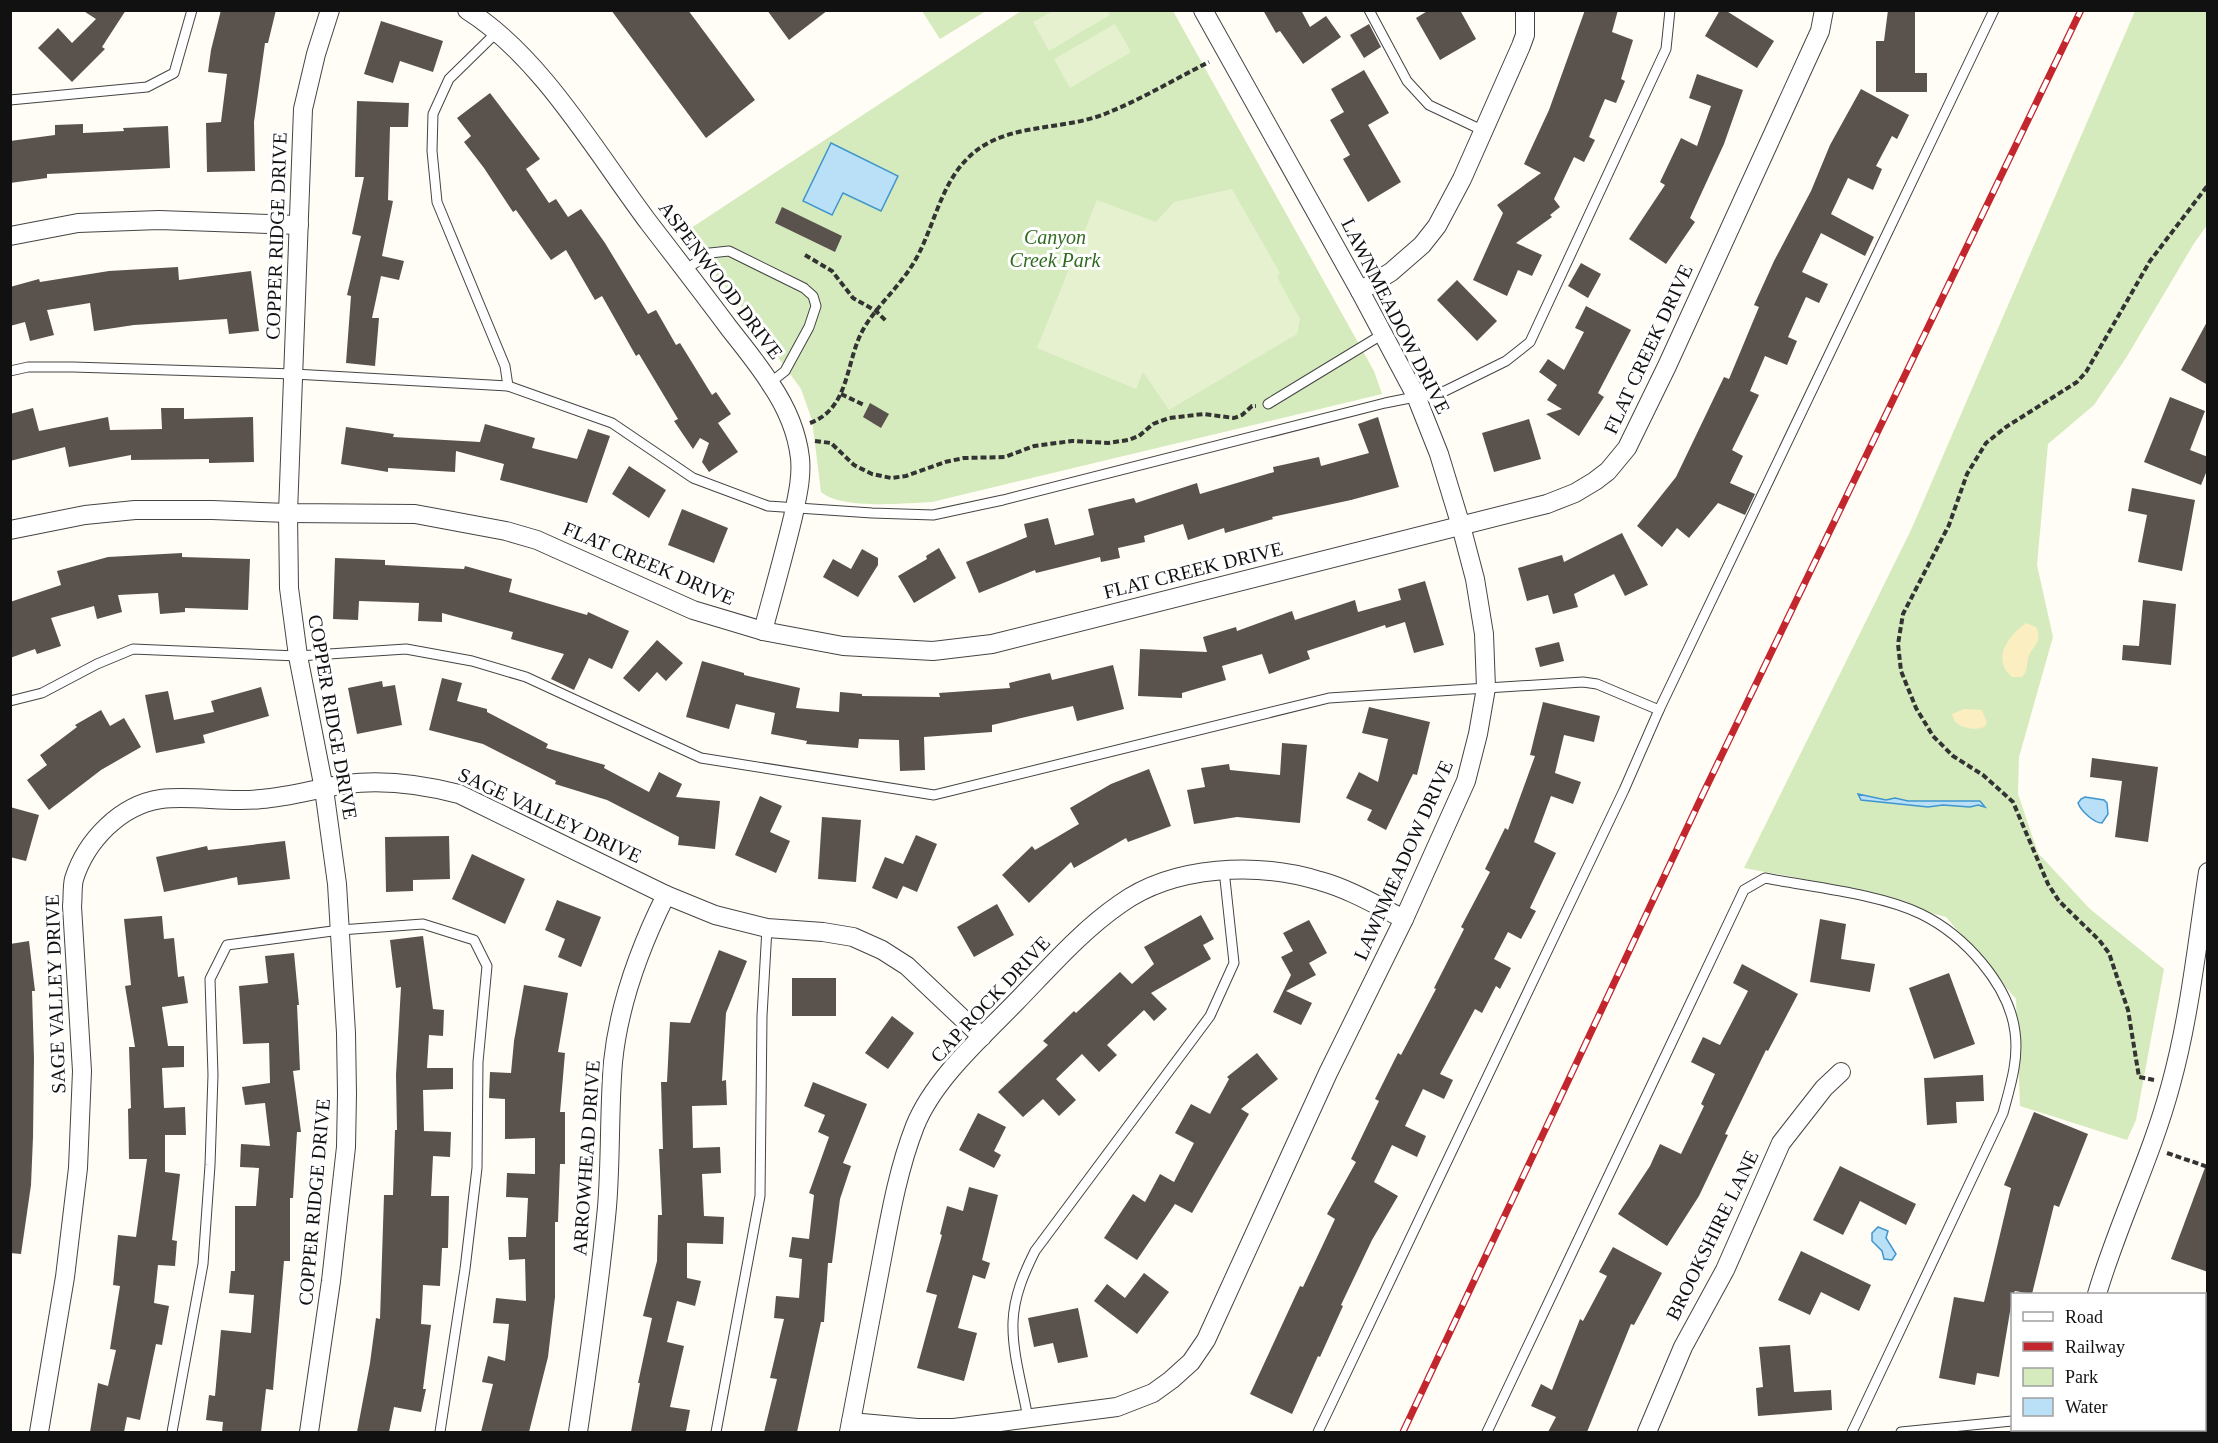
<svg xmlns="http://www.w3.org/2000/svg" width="2218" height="1443" viewBox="0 0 2218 1443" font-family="Georgia,serif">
<rect width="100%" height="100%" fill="#fffdf5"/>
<g fill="#d5ebbd">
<path d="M922,11H986L940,39Z"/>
<path d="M1021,11H1173L1374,371L1382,394L932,502C905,503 842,510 821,492L812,420L801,389L745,311L682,234Z"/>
<path d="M2135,11H2207V225L2193,245L2126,358L2094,405L2048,444L2037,565L2053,637L2019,757L2018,794L2038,853L2090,909L2164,969L2136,1120L2127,1140L2020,1106L2016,999L1946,917L1814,881L1744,868L1911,530Z"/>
</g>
<g fill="#fbeec1">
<path d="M2026,623L2036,627C2044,644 2031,645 2028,659C2026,668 2028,670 2022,677H2012C1991,659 2008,636 2026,623Z"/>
<path d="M1964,709L1982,710L1987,723L1984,727C1973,731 1954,728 1952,714Z"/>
</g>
<g fill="#e6f2cf">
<path d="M1053,11H1107L1110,15L1049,51L1033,22Z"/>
<path d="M1115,24L1131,52L1070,88L1054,59Z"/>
<path d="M1232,189L1280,273L1277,277L1300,319L1297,334L1169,410L1143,372L1136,389L1037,348L1097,200L1156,222L1174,202Z"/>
</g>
<g fill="#b9e0f7" stroke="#3f96cf" stroke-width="1.5">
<path d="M831,143L898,176L881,211L843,193L832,215L803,201Z"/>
<path d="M1858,794L1886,800L1895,798L1908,801H1980L1985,807L1978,805L1970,807L1943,805L1928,807L1861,800Z"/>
<path d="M2085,797L2104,800L2107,803L2108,814L2102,823C2094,823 2081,811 2078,803L2081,799Z"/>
<path d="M1878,1227L1888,1231L1886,1238L1896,1254L1892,1260L1884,1259L1882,1251L1872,1241V1233Z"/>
</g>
<g fill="#5a524d">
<path d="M82,10H126L102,47L105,49L72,82L38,48L58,28L72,43L96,19Z"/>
<path d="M221,10H276L268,43H265L254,122L255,171L207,172L206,123L221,122L227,74L208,72L211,50Z"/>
<path d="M611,10H688L755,100L706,138Z"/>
<path d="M767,10H828L789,40Z"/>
<path d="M1263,10H1301L1310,27L1326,16L1341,37L1303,64L1280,31L1276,33Z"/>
<path d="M1429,10H1460L1476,39L1440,60L1416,18Z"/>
<path d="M1585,10H1618L1612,32L1633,40L1621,79L1625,81L1616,103L1605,99L1589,137L1595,140L1584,162L1574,157L1554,199L1560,207L1550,215L1552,217L1516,243L1542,255L1532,276L1518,270L1507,296L1473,280L1503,213L1497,205L1541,173L1524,164L1549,110Z"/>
<path d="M1720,10H1725L1774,41L1757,68L1705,36Z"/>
<path d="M1888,10H1915V73H1927V92H1876V41H1884Z"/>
<path d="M381,21L443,41L433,72L400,61L393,83L364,74Z"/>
<path d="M1369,24L1381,47L1364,58L1350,35Z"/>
<path d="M1364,70L1389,113L1368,125L1401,182L1368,202L1343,159L1350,155L1330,120L1344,112L1331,89Z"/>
<path d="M1697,74L1743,90L1724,144L1690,218L1695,222L1666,264L1629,239L1665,185L1660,182L1681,138L1697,146L1711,106L1689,98Z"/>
<path d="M1861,89L1909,115L1897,139L1892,136L1876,166L1882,169L1873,190L1848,178L1831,214L1874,237L1865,256L1821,233L1802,272L1828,284L1819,303L1806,297L1788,337L1797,341L1787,365L1765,356L1750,391L1759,395L1732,450L1743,456L1730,483L1755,494L1745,515L1718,503L1689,538L1677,528L1662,547L1637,526L1676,477L1724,377L1729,379L1759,307L1754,305L1774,261L1811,191L1830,145Z"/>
<path d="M490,93L540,159L526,169L549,203L556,199L568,217L581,209L605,243L648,314L656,310L676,345L680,343L712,395L716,392L731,414L718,423L738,452L709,472L702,462L709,443L700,438L693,449L674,421L678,419L639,354L636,356L602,296L595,300L566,250L551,260L516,210L513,212L484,168L464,142L471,136L457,118Z"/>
<path d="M357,101L409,103L408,127H390L388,200L393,201L382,256L404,261L399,280L381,276L372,318H379L375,366L346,363L351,296L347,295L361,236L352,234L364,177H355Z"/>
<path d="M83,124V133L124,131L123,128L168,126L170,168L47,174V178L10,183V141L55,135V125Z"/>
<path d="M782,207L842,236L835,252L775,223Z"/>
<path d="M1581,263L1601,274L1588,298L1568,286Z"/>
<path d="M178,267L179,280L251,271L259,331L229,334L227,319L134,325L94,331L90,303L47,310L54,335L30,341L25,322L10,326V287L39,279L40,282L109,271Z"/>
<path d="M1457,280L1497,321L1477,341L1437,300Z"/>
<path d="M1586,306L1631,330L1598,393L1604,397L1579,436L1546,414L1562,409L1547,400L1557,385L1539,372L1548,359L1564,370L1584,332L1575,328Z"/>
<path d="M2208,320V385L2181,370Z"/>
<path d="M2170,397L2205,411L2190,450L2208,457V468L2201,485L2144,462Z"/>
<path d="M870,403L889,414L881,428L863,417Z"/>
<path d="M33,408L39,431L108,417L110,430L162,429L161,408H184V419L253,417L254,462L209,463V459L131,460V455L69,467L65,447L10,461V414Z"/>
<path d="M1378,417L1399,487L1351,500L1272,517L1273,519L1225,533L1224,528L1188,540L1183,524L1144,536L1145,542L1118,548L1120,558L1101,562L1100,557L1036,573L1035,570L979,593L966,562L1027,537L1024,524L1048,518L1055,545L1094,535L1088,509L1134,498L1136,503L1197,483L1200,494L1274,472L1273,467L1319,457L1321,466L1369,453L1358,424Z"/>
<path d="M1529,419L1541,459L1494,472L1482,433Z"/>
<path d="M485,424L535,438L532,448L577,459L588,429L610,436L587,503L500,480L504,464L456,451L455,472L388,468V472L341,464L346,427L394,434L393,437L480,442Z"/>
<path d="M629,466L666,490L649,518L612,494Z"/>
<path d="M2132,488L2195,500L2182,571L2138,562L2147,515L2128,511Z"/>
<path d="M682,509L728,528L714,563L668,545Z"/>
<path d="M1622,533L1648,585L1625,596L1614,574L1574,594L1578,607L1553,614L1548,595L1527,601L1518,568L1562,555L1564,562Z"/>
<path d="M939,548L956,578L914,603L898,576L927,559L926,556Z"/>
<path d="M862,549L878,558V565L858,597L823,577L833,559L851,569Z"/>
<path d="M182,553V557L250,559L248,610L185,608V612L160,614L158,593L118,595L122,612L97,619L94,606L51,618L61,646L37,654L35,649L10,658V602L61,585L57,571L108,557Z"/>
<path d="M335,558L385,560V565L464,569L465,566L512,579L509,592L587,615L588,612L629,631L612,669L589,658L574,690L551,679L564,654L511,639L513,632L442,613V622L418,621L419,603L359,601L358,620L333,619Z"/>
<path d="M1425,581L1444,645L1414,653L1405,622L1386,628L1385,625L1307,651L1310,659L1269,674L1262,654L1222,666L1226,680L1182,693V698L1138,696L1140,649L1207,652L1203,637L1236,627L1237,631L1292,611L1295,620L1355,600L1358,612L1401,600L1398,589Z"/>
<path d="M2143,600L2176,604L2171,665L2122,660L2123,645L2139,646Z"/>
<path d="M657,640L683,663L666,681L657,672L639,692L623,678Z"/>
<path d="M1559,642L1564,661L1540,667L1535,648Z"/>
<path d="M702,661L744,673V675L800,688L796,708L839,712L840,692L862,694V696L940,697L939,693L1010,688L1009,683L1050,673L1052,680L1113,665L1124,709L1077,721L1073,706L992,725V732L924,737L925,770L900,771L899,740L859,739L858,748L806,744L807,741L771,734L775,713L736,704L729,729L686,717Z"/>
<path d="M442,678L462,683L457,701L487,709V712L548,744L546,748L605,765L604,768L649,792L659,772L682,784L676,797L720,801L715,849L678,845L679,837L607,800L555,784L556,781L483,744L429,730Z"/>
<path d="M382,681L383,687L395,685L402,725L357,734L348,688Z"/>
<path d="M261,687L269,716L203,735L205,743L156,753L145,695L168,691L174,720L214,712L211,701Z"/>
<path d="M1543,702L1600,716L1594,742L1564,735L1555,773L1581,782L1573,804L1551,796L1534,842L1556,853L1530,908L1536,911L1521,939L1508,932L1494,959L1511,968L1500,989L1496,986L1482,1013L1475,1009L1440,1074L1453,1080L1444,1099L1423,1089L1405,1126L1426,1136L1417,1157L1392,1145L1374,1182L1398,1196L1372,1240L1341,1305L1343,1306L1320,1357L1318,1356L1292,1414L1250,1394L1300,1286L1303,1287L1335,1219L1327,1214L1356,1162L1351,1159L1379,1101L1375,1099L1398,1053L1401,1055L1436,989L1434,988L1464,929L1461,927L1490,872L1485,869L1505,828L1508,830L1535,756L1530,755Z"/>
<path d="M1369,707L1430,722L1417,775L1413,774L1386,830L1367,820L1372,810L1346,798L1359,772L1378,782L1388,739L1362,733Z"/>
<path d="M101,710L110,726L124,718L141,747L101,770L49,810L27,780L47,765L40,755L77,727L75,725Z"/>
<path d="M1282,743L1307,745L1300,823L1237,817L1194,824L1187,790L1205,787L1201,768L1229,764L1230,770L1280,775Z"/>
<path d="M2092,758L2158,767L2148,842L2115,837L2122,781L2090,777Z"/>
<path d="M1149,769L1171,826L1128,842L1126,838L1074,868L1071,862L1029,903L1002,875L1032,846L1035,850L1079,824L1070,808L1111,784Z"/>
<path d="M760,796L782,806L770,832L790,841L776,873L735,855Z"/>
<path d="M10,807L39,815L26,861L10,857Z"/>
<path d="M822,817L861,820L856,882L818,879Z"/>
<path d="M916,835L937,844L917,892L903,886L897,899L872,888L885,857L903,864Z"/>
<path d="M449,836L450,879L413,880V891L386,892L385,837Z"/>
<path d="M285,841L290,879L238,885L237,877L164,892L156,857L207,846L208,850Z"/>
<path d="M472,854L525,879L505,924L452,899Z"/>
<path d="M557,900L601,917L581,967L558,957L565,939L545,930Z"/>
<path d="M997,904L1014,935L974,957L957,927Z"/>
<path d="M1201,915L1214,939L1203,945L1211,959L1151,993L1167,1009L1154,1021L1144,1010L1107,1045L1117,1055L1099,1072L1082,1054L1056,1079L1076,1100L1059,1116L1043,1099L1023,1117L998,1092L1048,1045L1043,1041L1074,1011L1076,1013L1120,972L1132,984L1154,964L1144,947Z"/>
<path d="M162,916L164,939L174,938L178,977L184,976L188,1003L162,1007L168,1046H184V1067L162,1068L164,1108L185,1107L186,1135H165V1172L180,1174L172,1240L177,1241L175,1266L158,1265L154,1303L169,1306L162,1345L156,1344L140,1420L127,1417L124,1432H90L98,1383L108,1386L116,1350L110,1349L120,1286L113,1285L118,1235L136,1237L147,1159H129L128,1109L131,1108L129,1047H135L125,986L131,985L124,919Z"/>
<path d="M1820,919L1846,924L1841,959L1875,964L1870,992L1810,982Z"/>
<path d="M1309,920L1327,953L1309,963L1316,975L1286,991L1312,1003L1301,1025L1273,1012L1291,975L1281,957L1293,951L1283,933Z"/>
<path d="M423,936L433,1009L444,1010L443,1036L429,1035L427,1068H453V1089L423,1090L424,1131L451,1132L450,1157L433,1156L431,1196H449L448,1248H442L440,1286L423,1285L421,1324L431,1325L423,1389H426L421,1412L394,1407L389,1432H357L370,1363L376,1318L380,1319L384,1195H393L395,1130H397L396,1075L401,987L396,988L390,940Z"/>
<path d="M29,941L35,991H32L34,1058L33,1137L31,1185L21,1254L10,1253V944Z"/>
<path d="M719,950L747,961L726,1013L722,1081L726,1080L727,1105L692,1106L693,1148L720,1147L721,1173L702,1174L704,1216L724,1217L723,1244L687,1243V1278L701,1281L695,1306L677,1301L667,1342L684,1346L670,1407L690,1410L686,1431L631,1432L640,1383H638L652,1318L643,1316L657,1261L658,1215H662L659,1149H663L661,1082H667L670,1022L690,1023Z"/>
<path d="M294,953L299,1005H297L300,1070L293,1071L301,1132H297L293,1198H290V1261H284L273,1390L266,1389L261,1432H222L223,1422L206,1420L209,1395L215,1396L221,1330L251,1333L254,1295L229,1293L231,1271H235V1206H256L259,1168L240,1167L241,1144L270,1146L265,1103L245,1105L242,1087L270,1083L269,1043L243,1044L239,986L268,983L265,956Z"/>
<path d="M1742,964L1798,994L1768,1051L1766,1050L1725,1134L1728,1135L1699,1196L1667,1246L1618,1214L1650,1166L1660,1144L1681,1154L1704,1106L1701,1104L1715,1074L1691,1062L1703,1037L1720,1045L1748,991L1733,983Z"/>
<path d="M1949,973L1975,1044L1934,1059L1909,988Z"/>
<rect x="792" y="978" width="44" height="38"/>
<path d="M524,985L568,993L558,1052L565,1053L560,1112H565V1164H560L558,1222H555V1297L548,1357L529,1432H481L493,1384L482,1382L488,1356L505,1361L509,1324L493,1323L496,1298L526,1301L525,1259L509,1260L508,1237H526L528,1198L506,1197L507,1173L535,1174V1138L505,1139V1099L489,1098L490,1072L511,1073L514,1041Z"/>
<path d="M892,1016L914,1033L888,1069L865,1053Z"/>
<path d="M1257,1053L1278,1079L1241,1109L1249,1114L1192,1213L1175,1204L1137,1260L1104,1238L1133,1194L1145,1202L1160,1174L1174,1182L1194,1143L1175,1133L1191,1104L1210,1114L1229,1079L1227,1077Z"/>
<path d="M1983,1075L1984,1101L1956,1102L1957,1123L1927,1125L1924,1078Z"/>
<path d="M813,1082L867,1104L843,1163L851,1166L840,1199L832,1263H828L824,1322H821L797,1432H764L777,1379L770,1378L784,1319L774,1318L776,1296L799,1298L802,1259L789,1257L792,1237L809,1239L814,1195L809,1193L829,1137L818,1132L825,1115L804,1106Z"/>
<path d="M2034,1112L2088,1134L2059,1207L2054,1205L2032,1294L2015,1291L2013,1294L1999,1377L1977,1373L1975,1385L1939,1378L1954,1297L1984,1302L2011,1188L2004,1185Z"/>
<path d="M978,1113L1006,1127L994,1151L1001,1155L994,1168L959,1150Z"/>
<path d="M2206,1165L2208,1166V1272L2171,1259Z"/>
<path d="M1840,1166L1916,1204L1906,1225L1860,1201L1843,1235L1813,1220Z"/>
<path d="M969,1187L998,1195L982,1260L990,1263L985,1279L973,1275L958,1328L977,1333L964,1381L917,1368L937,1295L926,1292L942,1235L940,1234L947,1206L963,1211Z"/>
<path d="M1613,1247L1662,1273L1634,1325L1631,1324L1587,1432H1548L1556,1417L1531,1406L1541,1384L1552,1390L1580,1319L1583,1321L1607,1276L1599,1272Z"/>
<path d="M1801,1251L1871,1285L1859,1311L1821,1292L1810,1315L1778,1300Z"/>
<path d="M1144,1273L1169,1292L1137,1334L1094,1301L1107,1284L1125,1298Z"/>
<path d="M1078,1308L1088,1357L1058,1363L1053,1343L1034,1347L1028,1318Z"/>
<path d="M1790,1345L1794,1392L1831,1390L1832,1410L1758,1416L1756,1388L1763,1387L1759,1347Z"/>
</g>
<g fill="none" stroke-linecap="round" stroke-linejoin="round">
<g stroke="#444" stroke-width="11">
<g id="service">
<path d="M1369,10L1407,81L1429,105L1484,131"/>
<path d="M497,32L449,79L433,114L432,151L437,202L505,366L508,386"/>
<path d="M10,100L147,87L174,73L192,10"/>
<path d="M685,270L710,253L729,251L804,288L813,296L816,306L809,327L785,371L770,383"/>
<path d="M10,371L28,367H73L294,374L508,386L612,423L693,478L768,506L872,513L933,515L1003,500L1385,403L1445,391L1506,361L1530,342L1666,49L1670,10"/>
<path d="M1268,404L1383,334"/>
<path d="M10,701L42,693L97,664L133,649L298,656L406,649L472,661L526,677L701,758L934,795L1329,698L1583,682L1597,684L1659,710"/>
<path d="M1028,1419C1023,1388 1012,1354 1013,1322C1014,1296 1024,1273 1035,1251L1210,1016L1234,963L1224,870"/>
<path d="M172,1432L203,1264L210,1165L213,1075L210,979L227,945L340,930L423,924L474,940L487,966L478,1062L477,1168L465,1269L440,1432"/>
<path d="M716,1432L760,1196L762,1016L767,928"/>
<path d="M1318,1432L1624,790L1659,710L1994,10"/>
<path d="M1487,1432L1744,890L1765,878C1811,887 1880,894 1921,914C1964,935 2009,984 2015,1032C2019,1060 2010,1087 2003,1113L1852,1432"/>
<path d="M1901,1432L2012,1421"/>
</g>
</g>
<g stroke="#444" stroke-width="20">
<g id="minor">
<path d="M467,10C541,56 597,154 649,223C676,258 703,293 729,328C743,346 758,364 770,383C785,405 797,432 800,458C802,478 797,497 793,517C784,555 773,593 763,631"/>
<path d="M10,236L78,223L159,220L299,225"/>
<path d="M1360,291L1391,272L1422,245L1437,226L1462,179L1521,46L1525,35V10"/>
<path d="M10,530L85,515L135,510H212L288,513L415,514L506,531L537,540L693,610L763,631L843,646L933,651L992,644L1547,504L1575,493L1595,481L1608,471L1627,448L1667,366L1820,31L1824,10"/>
<path d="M2097,1294C2118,1223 2152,1156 2171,1084C2190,1015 2197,943 2208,872"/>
<path d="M851,1422L917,1428H954L1117,1407L1153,1393L1171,1380L1191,1362L1206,1340L1328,1073L1404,919L1466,781L1478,734L1486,688L1484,634L1475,579L1461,526L1439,454L1416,396L1360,291L1203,10"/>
<path d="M2086,1430L2087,1432"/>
<path d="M39,1432L65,1277L78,1168L82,1071L72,906C73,897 72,887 74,879C86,841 120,805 161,799C192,795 229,803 261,799C290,797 318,788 346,784C385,779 421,784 459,794L666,895L715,915L767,928L823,932L853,937L882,950L907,966L982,1037"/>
<path d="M309,1432L331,1281L346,1147L347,1094L346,1033L337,884L324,789L298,656L289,588L288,513L303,109L316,54L330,10"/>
<path d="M578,1432C589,1358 600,1283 607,1207C611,1159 609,1111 613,1062C619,1003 640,947 666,895"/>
<path d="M849,1432C859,1378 870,1324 880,1269C889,1222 897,1172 915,1126C934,1079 981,1038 1016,1002C1049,968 1081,931 1120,904C1174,865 1258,862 1320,881C1349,889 1376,905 1404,919"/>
<path d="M1647,1432L1683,1347L1725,1270L1781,1143L1824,1088L1841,1072"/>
</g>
</g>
<g stroke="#333" stroke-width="4" stroke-dasharray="6 3" stroke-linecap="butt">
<path d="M805,255L832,271L853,298L876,311L887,322"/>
<path d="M841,394L864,405"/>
<path d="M810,423C851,408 845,360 864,328C877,306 897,289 911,267C933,234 938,188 967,159C1003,121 1062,132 1107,113C1142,99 1175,79 1209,62"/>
<path d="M815,441L831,443L854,465L872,474L891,478L906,476L945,462L964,458L1005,457L1034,446L1072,441L1108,443L1128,440L1139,436L1153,424L1169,418L1204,414L1234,418L1242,415L1252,406H1256"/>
<path d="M2154,1080L2139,1077L2128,1010L2109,953L2099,940L2059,901L2048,884L2013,802L1983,775L1953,756L1933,736L1916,708L1901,671L1898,644L1903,614L1949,525L1967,474L1986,443L2006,427L2077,382L2086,372L2150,261L2208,185"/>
<path d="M2167,1153L2208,1167"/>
</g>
<use href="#service" stroke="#fff" stroke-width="9"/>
<use href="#minor" stroke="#fff" stroke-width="18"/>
<g stroke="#c4262e" stroke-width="7">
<path id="rail" d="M1403,1432L1702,796L2081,10"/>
</g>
<use href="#rail" stroke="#fff" stroke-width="4.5" stroke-dasharray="14" stroke-linecap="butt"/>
</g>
<g text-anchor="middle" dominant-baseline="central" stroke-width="6" stroke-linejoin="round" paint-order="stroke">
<g font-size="20" fill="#111" stroke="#fff">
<text transform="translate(276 236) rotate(-88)">COPPER RIDGE DRIVE</text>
<text transform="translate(721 280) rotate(53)">ASPENWOOD DRIVE</text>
<text transform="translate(1396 316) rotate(63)">LAWNMEADOW DRIVE</text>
<text transform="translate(1648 349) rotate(-65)">FLAT CREEK DRIVE</text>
<text transform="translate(649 563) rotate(23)">FLAT CREEK DRIVE</text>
<text transform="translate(1193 570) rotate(-14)">FLAT CREEK DRIVE</text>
<text transform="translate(333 717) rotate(80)">COPPER RIDGE DRIVE</text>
<text transform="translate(550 815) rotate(25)">SAGE VALLEY DRIVE</text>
<text transform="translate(1403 860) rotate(-66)">LAWNMEADOW DRIVE</text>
<text transform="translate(55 994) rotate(-92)">SAGE VALLEY DRIVE</text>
<text transform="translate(990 999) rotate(-47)">CAP ROCK DRIVE</text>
<text transform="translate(586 1158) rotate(-86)">ARROWHEAD DRIVE</text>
<text transform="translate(314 1202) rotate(-85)">COPPER RIDGE DRIVE</text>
<text transform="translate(1712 1235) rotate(-64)">BROOKSHIRE LANE</text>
</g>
<g font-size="20" font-style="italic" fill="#2f6b1f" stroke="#fff">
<text x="1055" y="237">Canyon<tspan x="1055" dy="23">Creek Park</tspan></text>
</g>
</g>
<rect width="2218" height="1443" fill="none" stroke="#111111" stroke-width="24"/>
<rect x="2011" y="1293" width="195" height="138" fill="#ffffff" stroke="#a0a0a0" stroke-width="1.5"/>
<rect x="2023" y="1312" width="30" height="9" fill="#ffffff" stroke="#a0a0a0" stroke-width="1.5"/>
<text x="2065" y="1323" font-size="18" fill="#111111">Road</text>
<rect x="2023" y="1342" width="30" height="9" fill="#c4262e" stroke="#a0a0a0" stroke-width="1.5"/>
<text x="2065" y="1353" font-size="18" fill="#111111">Railway</text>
<rect x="2023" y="1368" width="30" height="18" fill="#d5ebbd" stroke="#a0a0a0" stroke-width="1.5"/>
<text x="2065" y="1383" font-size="18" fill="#111111">Park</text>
<rect x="2023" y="1398" width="30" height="18" fill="#b9e0f7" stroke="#a0a0a0" stroke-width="1.5"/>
<text x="2065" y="1413" font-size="18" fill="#111111">Water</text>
</svg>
